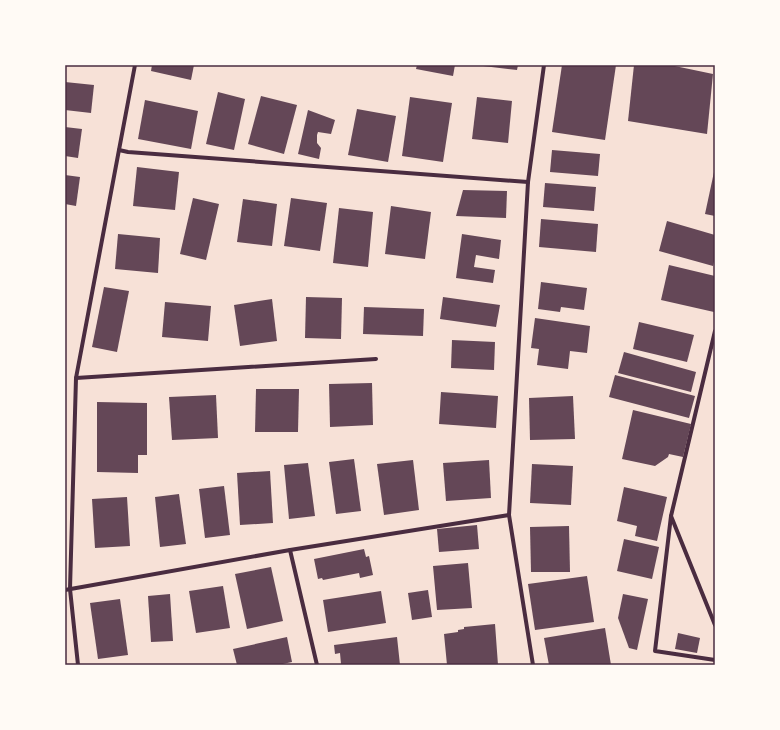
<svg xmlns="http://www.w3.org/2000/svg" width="780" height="730" viewBox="0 0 780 730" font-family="Signika,sans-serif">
<rect width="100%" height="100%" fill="#f7e1d7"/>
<g fill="#644757">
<path d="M152,65H194L191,80L151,71Z"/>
<path d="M417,65H455L453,76L416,69Z"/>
<path d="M483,65H518L517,70L483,66Z"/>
<path d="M562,65H616L605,140L552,132Z"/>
<path d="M634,65H670L713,74L707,134L628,121Z"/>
<path d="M65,82L94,85L91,113L65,110Z"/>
<path d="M218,92L245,99L234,150L206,144Z"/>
<path d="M261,96L297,105L284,154L248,144Z"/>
<path d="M410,97L452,103L443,162L402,156Z"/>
<path d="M477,97L512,101L508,143L472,139Z"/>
<path d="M145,100L198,111L191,149L138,139Z"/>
<path d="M357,109L396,116L388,162L348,155Z"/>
<path d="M308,110L335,120L331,134L318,132L317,135V143L321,148L319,159L298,154Z"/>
<path d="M65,127L82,129L78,158L65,156Z"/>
<path d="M552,150L600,154L598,176L550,172Z"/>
<path d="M137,167L179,172L175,210L133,206Z"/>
<path d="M714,172H715V216L705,214Z"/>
<path d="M65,175L80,177L76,206L65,204Z"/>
<path d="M545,183L596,187L594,211L543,207Z"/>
<path d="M463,190L507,191L506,218L456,216Z"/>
<path d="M193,198L219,204L206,260L180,254Z"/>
<path d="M291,198L327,203L320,251L284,246Z"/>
<path d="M243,199L277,204L272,246L237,242Z"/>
<path d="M391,206L431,212L425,259L385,254Z"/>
<path d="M339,208L373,212L368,267L333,263Z"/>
<path d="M541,219L598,224L596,252L539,247Z"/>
<path d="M667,221L715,235V257L713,266L659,251Z"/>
<path d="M118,234L160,238L158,273L115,269Z"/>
<path d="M462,234L501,240L499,259L476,255L474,267L495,270L493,283L456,278Z"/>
<path d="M669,265L715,276V306L714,312L661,300Z"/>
<path d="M541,282L587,288L584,310L561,307L560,312L538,309Z"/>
<path d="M104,287L129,291L117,352L92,347Z"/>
<path d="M306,297L342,298L341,339L305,338Z"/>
<path d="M443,297L500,305L496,327L440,319Z"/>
<path d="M272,299L277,341L240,346L234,305Z"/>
<path d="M165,302L211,306L208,341L162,337Z"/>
<path d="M364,307L424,309L423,336L363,334Z"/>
<path d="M535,318L590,326L587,353L570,351L568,369L537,365L539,349L531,348Z"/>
<path d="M639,322L694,335L687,362L633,349Z"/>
<path d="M452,340L495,342L494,370L451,368Z"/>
<path d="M624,352L696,372L691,392L618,373Z"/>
<path d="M615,375L695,396L689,418L609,397Z"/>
<path d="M372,383L373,425L330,427L329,384Z"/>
<path d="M256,389H299L298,432H255Z"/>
<path d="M441,392L498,396L496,428L439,424Z"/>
<path d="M216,395L218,438L172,440L169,397Z"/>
<path d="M573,396L575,439L530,440L529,398Z"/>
<path d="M97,402L147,403V455H138V473L97,472Z"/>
<path d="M633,410L691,424L683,457L669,454L668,457L655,466L622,459Z"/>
<path d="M354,459L361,511L336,514L329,462Z"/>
<path d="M413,460L419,510L384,515L377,464Z"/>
<path d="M489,460L491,498L446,501L443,463Z"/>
<path d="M308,463L315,516L289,519L284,465Z"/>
<path d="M532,464L573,466L571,505L530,503Z"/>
<path d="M270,471L273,523L240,525L237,473Z"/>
<path d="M224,486L230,535L205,538L199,489Z"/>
<path d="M624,487L667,497L657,541L635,536L637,526L617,521Z"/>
<path d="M179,494L186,544L160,547L155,497Z"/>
<path d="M127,497L130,546L95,548L92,499Z"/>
<path d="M477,525L479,549L439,552L437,529Z"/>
<path d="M569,526L570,572H531L530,527Z"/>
<path d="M624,539L659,547L652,579L617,571Z"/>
<path d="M364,549L366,557L369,556L373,575L360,578L359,573L323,580L322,578L318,579L314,559Z"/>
<path d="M468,563L472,608L437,610L433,566Z"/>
<path d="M271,567L283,621L247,629L235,574Z"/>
<path d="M587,576L594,622L535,630L528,584Z"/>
<path d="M223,586L230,628L196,633L189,591Z"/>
<path d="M428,590L432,617L412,620L408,593Z"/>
<path d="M381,591L386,623L328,632L323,600Z"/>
<path d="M170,594L173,641L151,642L148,596Z"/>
<path d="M623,594L648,599L637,650L629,648L618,618Z"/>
<path d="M120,599L128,655L98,659L90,603Z"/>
<path d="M495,624L498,665H447L444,634L458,632V630L464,629V627Z"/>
<path d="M605,628L611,665H549L544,638Z"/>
<path d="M678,633L700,638L697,653L675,649Z"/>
<path d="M287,637L292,662L278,665H237L233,649Z"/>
<path d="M397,637L400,665H338L341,664L340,653L335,654L334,645Z"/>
</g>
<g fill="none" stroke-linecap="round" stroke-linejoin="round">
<g stroke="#4a2c40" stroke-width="4">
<path d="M119,150L128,152L528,182"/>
<path d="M715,331L671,516L715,625"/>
<path d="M76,378L376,359"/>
<path d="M671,516L655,651L715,660"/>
<path d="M290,550L317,665"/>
<path d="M65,590L290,550L509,515"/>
<path d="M78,665L70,589L76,378L135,65"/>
<path d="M533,665L509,515L528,182L544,65"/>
</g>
</g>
<rect width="780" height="730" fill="none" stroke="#fffaf5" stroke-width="132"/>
<rect x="66" y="66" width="648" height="598" fill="none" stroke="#4a2c40" stroke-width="1.5"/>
</svg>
